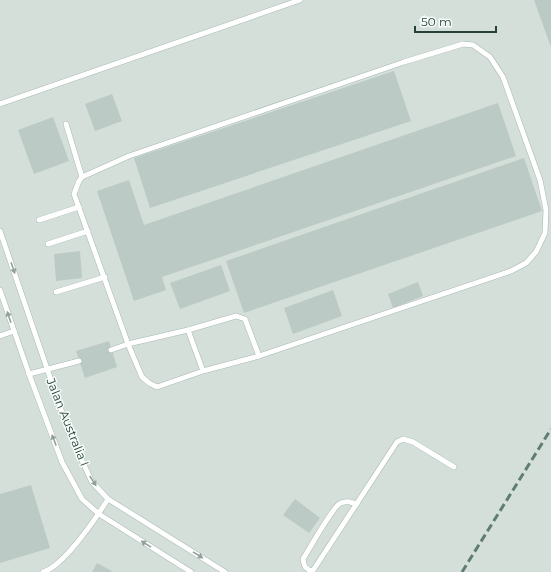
<svg xmlns="http://www.w3.org/2000/svg" width="551" height="572" viewBox="0 0 551 572" font-family="Montserrat,sans-serif">
<rect width="100%" height="100%" fill="#e6efeb"/>
<rect fill="#d4dfda" x="0" y="0" width="551" height="572"/>
<g fill="#bbcac4">
<path d="M534,0H551V47Z"/>
<path d="M394,71L411,121L150,208L134,158Z"/>
<path d="M112,94L122,121L95,131L85,104Z"/>
<path d="M498,103L516,156L162,277L166,290L134,301L97,191L129,180L144,225Z"/>
<path d="M53,117L69,161L34,174L18,130Z"/>
<path d="M524,158L542,211L244,313L226,261Z"/>
<path d="M80,251L82,278L56,281L54,254Z"/>
<path d="M221,265L230,291L180,309L170,283Z"/>
<path d="M418,282L423,296L393,308L388,294Z"/>
<path d="M333,290L342,316L293,334L284,308Z"/>
<path d="M109,341L117,367L85,378L76,351Z"/>
<path d="M31,485L50,548L0,563V494Z"/>
<path d="M295,499L320,518L309,533L283,515Z"/>
<path d="M97,563L112,571L111,572H92Z"/>
</g>
<g fill="none" stroke-linecap="round" stroke-linejoin="round">
<g stroke="#a8b8b2" stroke-width="6">
<g id="service">
<path d="M0,104L300,0"/>
<path d="M66,124L82,177"/>
<path d="M39,220L79,207"/>
<path d="M0,231L69,433L92,482L108,499L225,572"/>
<path d="M48,244L88,231"/>
<path d="M0,290L29,374L62,462L82,499L99,514L191,572"/>
<path d="M56,292L105,277"/>
<path d="M188,330L203,371L259,356L511,271L526,263L536,252L545,233L546,210L540,180L503,77L490,57L473,45L463,44L404,62L129,156L82,177L79,181L74,194L128,344L142,377L149,383L157,387L203,371"/>
<path d="M0,336L14,331"/>
<path d="M111,350L128,344L188,330L236,316L245,319L259,356"/>
<path d="M29,374L79,361"/>
<path d="M312,571C305,569 304,566 303,559C310,548 331,510 339,504C345,500 351,502 357,504"/>
<path d="M43,572C64,566 96,518 108,499"/>
<path d="M312,572L397,442L403,439L413,442L454,467"/>
</g>
</g>
<use href="#service" stroke="#fff" stroke-width="5"/>
<path stroke="#5f7d75" stroke-width="3" stroke-dasharray="8 4" stroke-linecap="butt" d="M462,572L551,429"/>
</g>
<defs><path id="oneway-solid" d="M-6-.8H1V-3.2L6.5 0L1 3.2V.8H-6Z"/></defs>
<g fill="#92a09c">
<use href="#oneway-solid" transform="translate(13 268) rotate(71)"/>
<use href="#oneway-solid" transform="translate(9 317) rotate(-109)"/>
<use href="#oneway-solid" transform="translate(54 440) rotate(-111)"/>
<use href="#oneway-solid" transform="translate(93 481) rotate(57)"/>
<use href="#oneway-solid" transform="translate(146 544) rotate(-148)"/>
<use href="#oneway-solid" transform="translate(198 555) rotate(32)"/>
</g>
<g text-anchor="middle" dominant-baseline="central" stroke-width="3" stroke-linejoin="round" paint-order="stroke">
<g font-size="12" fill="#24423a" stroke="#f7fbf9">
<text transform="translate(68 422) rotate(68)">Jalan Australia I</text>
</g>
</g>
<path d="M415 26v6h81v-6" fill="none" stroke="#24423a" stroke-width="2"/>
<text x="421" y="26" font-size="12" fill="#24423a" stroke="#f7fbf9" stroke-width="3" paint-order="stroke">50 m</text>
</svg>
